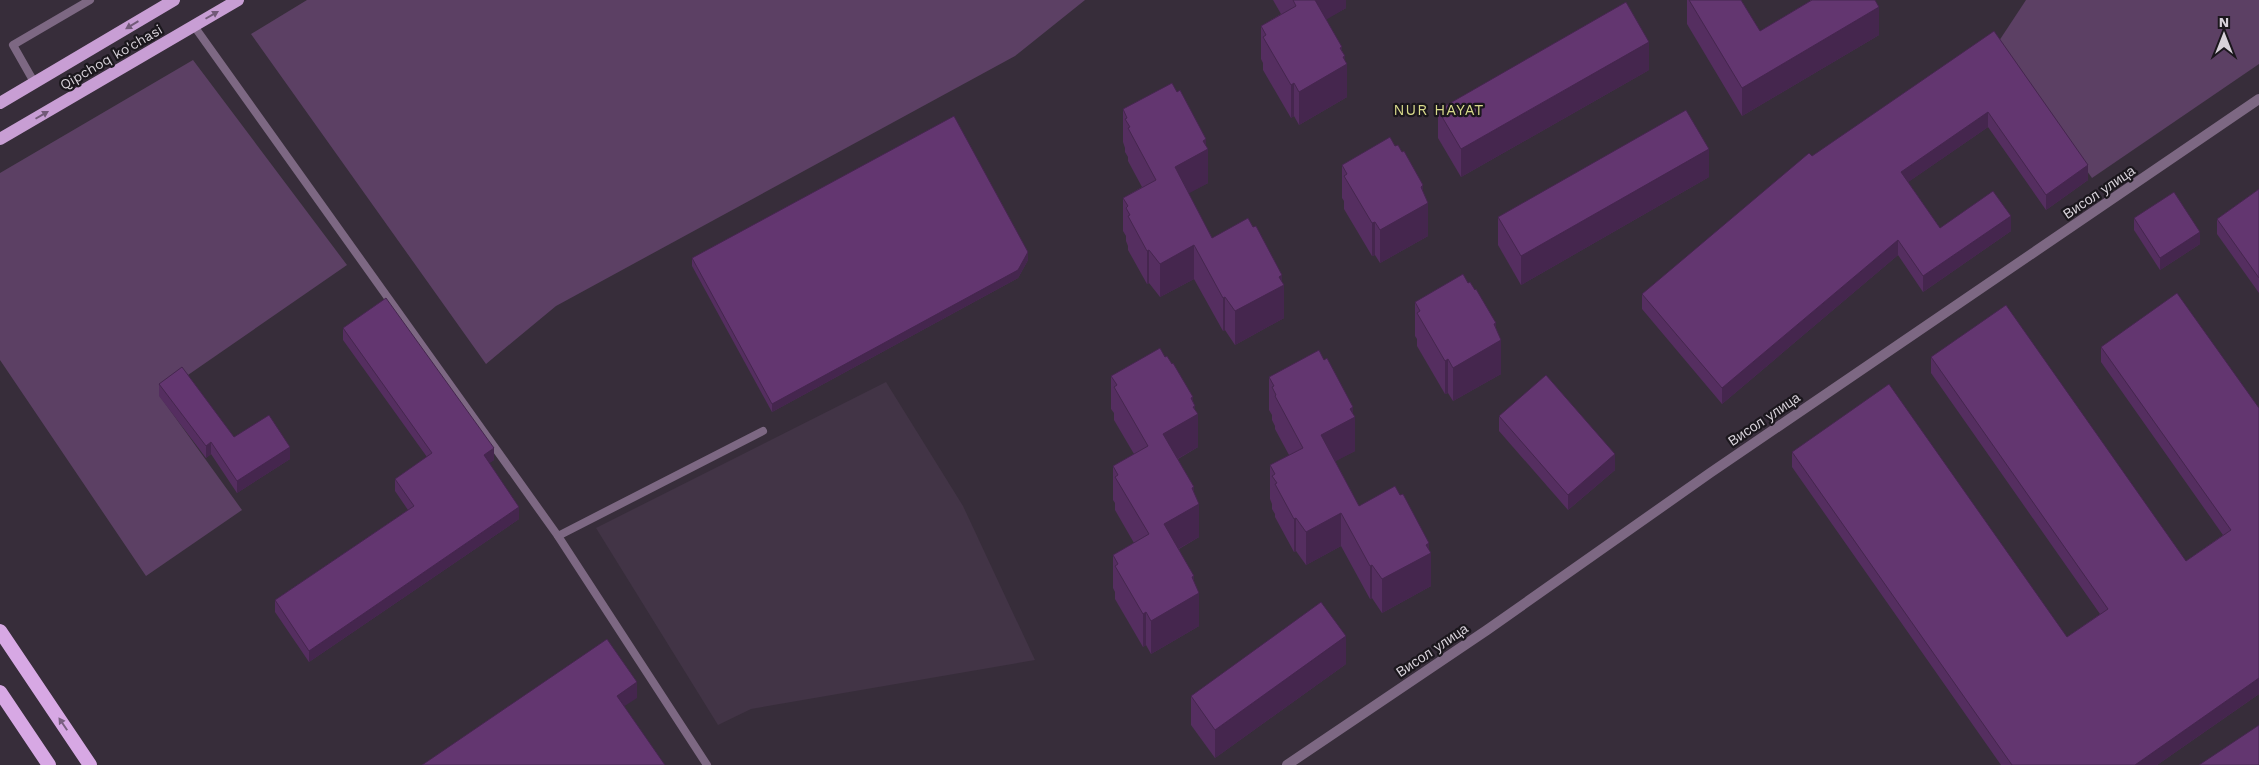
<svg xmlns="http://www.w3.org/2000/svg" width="2259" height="765" viewBox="0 0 2259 765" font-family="'Work Sans',sans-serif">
<rect width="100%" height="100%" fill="#372d3a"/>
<path fill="#423446" d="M886,382L963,506L1035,660L751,709L718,725L596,528Z"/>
<g fill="#5c4064">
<path d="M307,0H1085L1015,56L556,306L486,364L251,34Z"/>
<path d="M2026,0H2259V64L2092,178L1997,44Z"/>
<path d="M193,60L347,265L159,395L242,510L146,576L0,360V173Z"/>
</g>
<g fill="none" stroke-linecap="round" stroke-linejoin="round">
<g stroke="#7d6883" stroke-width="8">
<path d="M194,26L558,536L707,765"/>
<path d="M34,82L13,45L90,0"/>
<path d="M558,536L763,431"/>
</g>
<path stroke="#7d6883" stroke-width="10" d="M1287,765L1487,630L1710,473L2259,99"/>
<g stroke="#c89ed4" stroke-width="12">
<path d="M0,103L174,0"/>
<path d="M0,139L238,0"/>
</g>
<g stroke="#d7a8e4" stroke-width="14">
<path d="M0,631L90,765"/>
<path d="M0,692L49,765"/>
</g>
</g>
<g fill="#552e60">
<path d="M1273,0H1346V8L1326,19L1342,51L1345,60L1347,97L1299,125L1294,116L1291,118L1263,70V63L1261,59V26L1281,14Z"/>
<path d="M1687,0H1741L1760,31L1810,1V0H1875L1879,35L1742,116L1687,24Z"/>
<path d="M1994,31L2088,180L2046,210L1988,127L1908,182L1940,228L2011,231L1923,292L1898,255L1722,404L1642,309V294Z"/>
<path d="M1649,70L1461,177L1438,138V110Z"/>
<path d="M1123,109L1206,146L1208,183L1188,193L1212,238L1282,282L1284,318L1235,345L1225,330L1223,331L1194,279L1160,297L1149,283L1147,284L1128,250V246L1126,241V236L1123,231V198L1142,187L1128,161V157L1125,152V148L1123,142Z"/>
<path d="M1342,165L1423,191L1428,236L1380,263L1375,255L1372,256L1344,209V201L1342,198Z"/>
<path d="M1709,177L1521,285L1498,245V217Z"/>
<path d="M2259,189V293L2217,234V219Z"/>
<path d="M2134,218L2200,244L2160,270L2134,230Z"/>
<path d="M692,258L1028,260L1018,278L772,412L692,266Z"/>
<path d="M1415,302L1496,328L1501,374L1453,401L1448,393L1445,394L1417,346V339L1415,336Z"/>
<path d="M343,328L494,460L489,463L519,519L309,662L275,612V600L408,510L395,491V479L427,457L343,340Z"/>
<path d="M2101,347L2259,408V694L2157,765H2001L1792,467V452L2067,637L2100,614L1931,373V357L2186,561L2223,535L2101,362Z"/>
<path d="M1111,376L1193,401L1195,410L1198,447L1178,459L1194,493L1199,537L1179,549L1194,582L1199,626L1151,654L1146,645L1143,647L1115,599V592L1113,588V555L1134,543L1115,510V503L1113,500V466L1134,454L1114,420V413L1111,409Z"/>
<path d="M1269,377L1353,414L1355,451L1335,461L1359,506L1429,550L1431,586L1382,613L1372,598L1370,599L1341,546L1306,565L1296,551L1294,552L1275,517V514L1272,509V504L1270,499V465L1289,455L1275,429V426L1272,420V415L1269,410Z"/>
<path d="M159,384L234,437L290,459L237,493L211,454L206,458L159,396Z"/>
<path d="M1499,416L1615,470L1568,510L1499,431Z"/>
<path d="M1346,664L1215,758L1191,725V696Z"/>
</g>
<g fill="#45264e">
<path d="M1312,0H1346V8L1312,28Z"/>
<path d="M1879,7V35L1742,116V88Z"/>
<path d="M1649,42V70L1461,177V149Z"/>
<path d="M1342,47V67L1343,57L1345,56V65L1347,64V97L1299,125V92L1340,48Z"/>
<path d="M1294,83V116L1291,118V85Z"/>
<path d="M1988,112V127L1901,187V172Z"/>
<path d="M1206,139V150L1208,149V183L1175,201V167L1203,141Z"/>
<path d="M1709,149V177L1521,285V256Z"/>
<path d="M2088,165V180L2046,210V195Z"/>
<path d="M1423,185V206L1428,203V236L1380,263V230Z"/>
<path d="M2011,216V231L1923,292V276Z"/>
<path d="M1375,222V255L1372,256V223Z"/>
<path d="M2200,232V244L2160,270V258Z"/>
<path d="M1898,240V255L1722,404V388Z"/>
<path d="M1194,245V279L1160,297V264Z"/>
<path d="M1149,250V283L1147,284V251Z"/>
<path d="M1028,252V260L1018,278L772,412V404Z"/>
<path d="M1282,275V286L1284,285V318L1235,345V311Z"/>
<path d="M1225,297V330L1223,331V298Z"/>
<path d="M1496,323V343L1501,340V374L1453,401V368Z"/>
<path d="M1448,359V393L1445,394V361Z"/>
<path d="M1193,397V417V407L1195,406V416L1198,414V447L1163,467V434L1191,398Z"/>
<path d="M1353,407V418L1355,417V451L1321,469V435L1350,409Z"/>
<path d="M211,442V454L206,458V446Z"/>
<path d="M290,447V459L237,493V481Z"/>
<path d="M494,448V460L484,467V455Z"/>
<path d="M1615,454V470L1568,510V495Z"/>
<path d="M1194,487V507L1199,504V537L1164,557V524L1192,488Z"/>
<path d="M519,507V519L309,662V651Z"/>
<path d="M1341,513V546L1306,565V532Z"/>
<path d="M1296,518V551L1294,552V519Z"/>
<path d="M1429,543V554L1431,553V586L1382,613V579Z"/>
<path d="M1372,565V598L1370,599V566Z"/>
<path d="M1194,576V596L1199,593V626L1151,654V621Z"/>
<path d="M1146,612V645L1143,647V614Z"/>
<path d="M1346,636V664L1215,758V730Z"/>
<path d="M2259,678V694L2157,765H2135Z"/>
<path d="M637,682V698L617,711V696Z"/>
</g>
<g fill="#633670" stroke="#45264e">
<path d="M1293,0H1315L1342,47L1340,48L1345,56L1343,57L1347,64L1299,92L1294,83L1291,85L1263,37L1266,35L1261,26L1296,6Z"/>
<path d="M1689,0H1741L1760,31L1812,0H1875L1879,7L1742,88Z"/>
<path d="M1626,2L1649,42L1461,149L1438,110Z"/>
<path d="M1994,31L2088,165L2046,195L1988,112L1901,172L1940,228L1993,191L2011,216L1923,276L1898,240L1722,388L1642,294L1809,153L1812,156Z"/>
<path d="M1172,83L1177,92L1180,90L1206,139L1203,141L1208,149L1175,167L1212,238L1248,218L1253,227L1256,226L1282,275L1279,277L1284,285L1235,311L1225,297L1223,298L1194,245L1160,264L1149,250L1147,251L1128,216L1130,215L1126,208L1128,206L1123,198L1156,180L1128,128L1130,127L1125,119L1127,118L1123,109Z"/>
<path d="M1686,110L1709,149L1521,256L1498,217Z"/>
<path d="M954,116L1028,252L1018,270L772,404L692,258Z"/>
<path d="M1390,137L1395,146L1398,145L1402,152L1404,151L1423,185L1421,187L1428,203L1380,230L1375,222L1372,223L1344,176L1347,174L1342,165Z"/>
<path d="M2259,189V278L2217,219Z"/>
<path d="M2174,192L2200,232L2160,258L2134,218Z"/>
<path d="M1463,274L1468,283L1470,282L1475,290L1476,289L1496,323L1494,324L1501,340L1453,368L1448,359L1445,361L1417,313L1420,311L1415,302Z"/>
<path d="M2177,293L2259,408V678L2135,765H2012L1792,452L1889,384L2067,637L2108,609L1931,357L2006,305L2186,561L2231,530L2101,347Z"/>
<path d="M386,298L494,448L484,455L519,507L309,651L275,600L414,506L395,479L432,453L343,328Z"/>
<path d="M1160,348L1165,357L1167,356L1172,364L1173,363L1193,397L1191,398L1195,406L1193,407L1198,414L1163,434L1194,487L1192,488L1199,504L1164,524L1194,576L1192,577L1199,593L1151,621L1146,612L1143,614L1115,566L1118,564L1113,555L1149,534L1115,477L1118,475L1113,466L1148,446L1114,387L1117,385L1111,376Z"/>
<path d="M1319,350L1324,360L1327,358L1353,407L1350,409L1355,417L1321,435L1359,506L1395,486L1400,495L1403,494L1429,543L1426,545L1431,553L1382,579L1372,565L1370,566L1341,513L1306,532L1296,518L1294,519L1275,484L1277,483L1272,476L1275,474L1270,465L1303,448L1275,396L1276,395L1272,387L1274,386L1269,377Z"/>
<path d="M182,367L234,437L269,415L290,447L237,481L211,442L206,446L159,384Z"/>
<path d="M1546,375L1615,454L1568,495L1499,416Z"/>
<path d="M1321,602L1346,636L1215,730L1191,696Z"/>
<path d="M607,639L637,682L617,696L665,765H422Z"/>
<path d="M2259,725V765H2199Z"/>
</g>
<defs><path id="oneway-solid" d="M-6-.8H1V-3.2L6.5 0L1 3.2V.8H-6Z" transform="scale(1.25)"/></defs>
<g fill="#725a78">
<use href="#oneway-solid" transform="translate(212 15) rotate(-30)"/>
<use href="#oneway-solid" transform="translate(132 25) rotate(149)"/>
<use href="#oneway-solid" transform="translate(42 115) rotate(-30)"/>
</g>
<use fill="#796080" href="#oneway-solid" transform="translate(63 724) rotate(-124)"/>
<g text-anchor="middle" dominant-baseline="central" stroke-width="4.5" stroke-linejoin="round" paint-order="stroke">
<g font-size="14" fill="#d8d2da" stroke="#1b171d">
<text transform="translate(111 57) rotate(-30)">Qipchoq ko'chasi</text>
<text transform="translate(2099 192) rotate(-34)">Висол улица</text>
<text transform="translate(1764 419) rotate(-34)">Висол улица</text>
<text transform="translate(1432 650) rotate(-34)">Висол улица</text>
</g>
<g font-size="15" letter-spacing="1" fill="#dadb8c" stroke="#1b171d">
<text x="1439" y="110">NUR HAYAT</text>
</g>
</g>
<g transform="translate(2224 35)" stroke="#1b171d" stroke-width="4" paint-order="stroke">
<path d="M0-4L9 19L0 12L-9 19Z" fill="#d8d2da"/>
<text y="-8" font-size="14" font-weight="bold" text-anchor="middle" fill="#d8d2da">N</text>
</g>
</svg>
